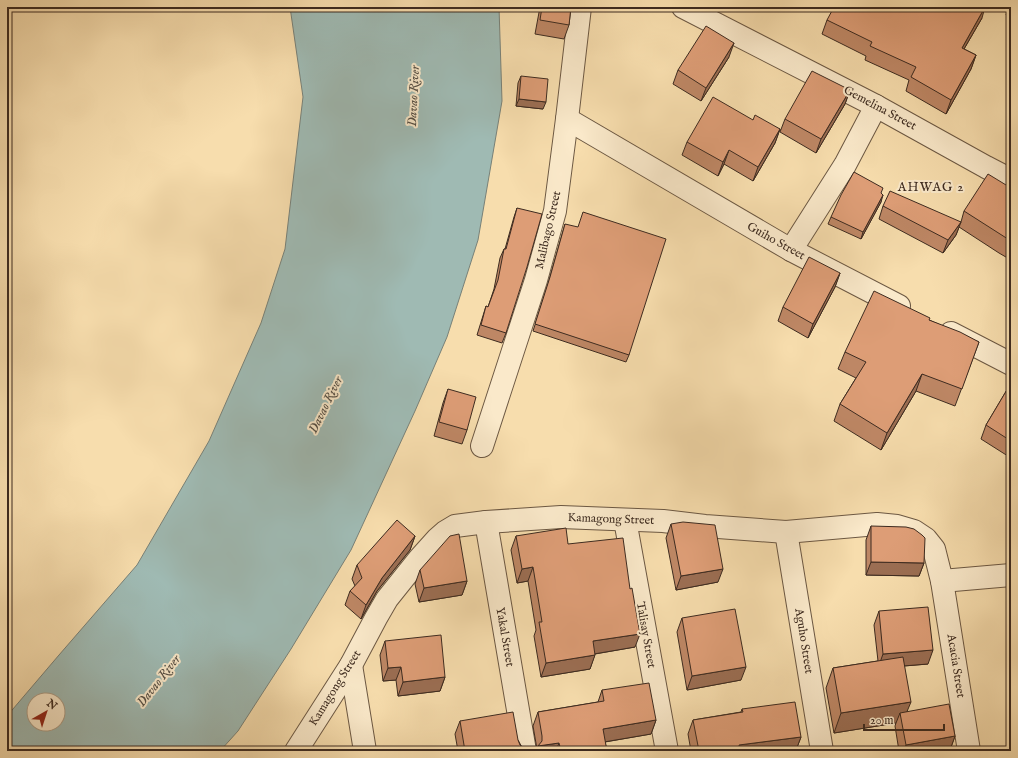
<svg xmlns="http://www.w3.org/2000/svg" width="1018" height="758" viewBox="0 0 1018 758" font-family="'IM FELL English',serif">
<rect width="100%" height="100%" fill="#f7ddad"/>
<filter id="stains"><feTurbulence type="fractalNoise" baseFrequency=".005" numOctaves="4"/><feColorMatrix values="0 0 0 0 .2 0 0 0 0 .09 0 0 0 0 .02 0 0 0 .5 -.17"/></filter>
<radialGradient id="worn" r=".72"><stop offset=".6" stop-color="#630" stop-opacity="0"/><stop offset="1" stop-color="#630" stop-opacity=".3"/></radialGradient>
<path fill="#9fbab3" stroke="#788178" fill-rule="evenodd" d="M290,7H499L502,101L478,240L447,337L415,411L351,550L291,649L238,731L220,751H7V716L59,655L137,565L209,441L261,323L285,249L303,97ZM34,700H58V724H34Z"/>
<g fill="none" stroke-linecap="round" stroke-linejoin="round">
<g stroke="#6c5843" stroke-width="24">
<g id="minor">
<path d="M683,7L876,106L986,167L1011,180"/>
<path d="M567,119L791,250L899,306"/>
<path d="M791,250L845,165L876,106"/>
<path d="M951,333L1011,364"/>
<path d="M482,446L536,280L555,211L567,119L580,7"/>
<path d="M625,520L667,751"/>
<path d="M486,522L525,751"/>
<path d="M786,532L822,751"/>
<path d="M942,581L1011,575"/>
<path d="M351,665L365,751"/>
<path d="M296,751L351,665L376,618L387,599L419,559L437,539L445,532L455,526L486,522L561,517L663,521L705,526L786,532L877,524L897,526L914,531L926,539L934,549L942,581L969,751"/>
</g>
</g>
<use href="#minor" stroke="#fae9ca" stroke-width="22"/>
</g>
<g fill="#be8765" stroke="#3d2b20">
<path d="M540,7H571L569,25L564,39L535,34Z"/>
<path d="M1009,7H1011V18L1006,15Z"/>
<path d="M982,18L964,49L976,55L971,69L946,114L906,91L909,80L865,60L866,56L822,34L827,20Z"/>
<path d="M729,57L701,101L673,84L678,70Z"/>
<path d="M521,76L543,109L516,106L518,83Z"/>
<path d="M850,90L845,104L816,153L780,132L785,119Z"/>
<path d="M753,120L780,129L775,143L753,181L724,164L718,176L682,155L687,142Z"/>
<path d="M1011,188V260L999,253L959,227L956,235L943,253L879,219L883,206L961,222L964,211Z"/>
<path d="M881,194V202L861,239L828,224L831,217Z"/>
<path d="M517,208L506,333L502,343L477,335L486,306L488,307L494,289L500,258L504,249H505L514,217Z"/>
<path d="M565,224L629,355L626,362L533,331L548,284L563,231Z"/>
<path d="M840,273L835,287L808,338L778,321L783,307Z"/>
<path d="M929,320L979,342L955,406L916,391L881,450L834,421L840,404L856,378L838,369L845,352Z"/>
<path d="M1011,383V458L981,439L986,425Z"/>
<path d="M448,389L467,430L462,444L434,436L443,403Z"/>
<path d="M1011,478V544L1010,479Z"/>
<path d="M671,524L718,582L676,590L666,538Z"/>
<path d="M871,526L924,563L919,576L866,575V540Z"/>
<path d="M415,536L410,550L377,591L361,619L345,605L350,591L355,586L352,579L357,565Z"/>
<path d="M516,536L568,544L635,647L595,654L590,669L541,677L534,636L536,630L528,581L517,583L511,550Z"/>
<path d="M420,570L467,581L462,595L419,602L415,584Z"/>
<path d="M879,611L928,664L904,666L907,711L955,736L950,750L942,751H899L895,726L896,723L834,733L826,688L833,668L878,661L874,625Z"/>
<path d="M682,618L741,680L687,690L677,632Z"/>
<path d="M385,641L445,677L440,691L398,696L396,680L383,681L380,655Z"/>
<path d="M602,690L656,720L651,734L605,742L607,751H537V749L533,726L538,712L598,702Z"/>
<path d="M742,709L801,737L796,750L790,751H691L688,734L693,720L741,712Z"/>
<path d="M460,721L518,740L524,751H458L455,734Z"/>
</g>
<g fill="#9b6e53" stroke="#3d2b20">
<path d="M985,7L982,18L957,61L962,48Z"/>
<path d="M734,43L729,57L701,101L706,88Z"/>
<path d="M976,55L971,69L946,114L951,100Z"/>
<path d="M850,90L845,104L816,153L821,139Z"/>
<path d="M519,99L546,102L543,109L516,106Z"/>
<path d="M780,129L775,143L753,181L758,167Z"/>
<path d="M729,150L724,164L718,176L723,162Z"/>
<path d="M883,195L881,202L861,239L863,232Z"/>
<path d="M961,222L956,235L943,253L948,240Z"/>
<path d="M840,273L835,287L808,338L813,324Z"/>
<path d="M922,374L916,391L881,450L887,433Z"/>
<path d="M415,536L410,550L377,591L361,619L366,605L382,578Z"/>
<path d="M871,562L924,563L919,576L866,575Z"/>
<path d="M533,567L528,581L517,583L522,569Z"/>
<path d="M723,569L718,582L676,590L681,576Z"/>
<path d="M467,581L462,595L419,602L424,588Z"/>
<path d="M640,634L635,647L588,655L593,641Z"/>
<path d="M933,650L928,664L878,668L883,654Z"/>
<path d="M595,655L590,669L541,677L546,663Z"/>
<path d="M401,667L396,680L383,681L388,668Z"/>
<path d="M746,667L741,680L687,690L692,676Z"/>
<path d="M445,677L440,691L398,696L403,682Z"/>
<path d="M911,702L903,721L900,713L896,723L834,733L841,713Z"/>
<path d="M656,720L651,734L598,743L603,729Z"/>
<path d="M955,736L950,750L942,751H903L906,745Z"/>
<path d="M801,737L796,750L790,751H736L739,745Z"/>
<path d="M559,743L556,751H537L538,746Z"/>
<path d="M525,749L524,751H519V750Z"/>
</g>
<g fill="#dd9d76" stroke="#3d2b20">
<path d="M542,7H571L569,25L540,20Z"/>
<path d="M834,7H985L962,48L976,55L951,100L911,77L916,67L870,46L872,42L827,20Z"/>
<path d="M706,26L734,43L706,88L678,70Z"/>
<path d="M812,71L850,90L821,139L785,119Z"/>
<path d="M521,76L548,79L546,102L519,99Z"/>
<path d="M713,97L753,120L755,115L780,129L758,167L729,150L723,162L687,142Z"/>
<path d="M854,172L883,188L881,193L883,195L863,232L831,217L841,195Z"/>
<path d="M988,174L1011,188V241L964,211Z"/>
<path d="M890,191L961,222L948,240L883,206Z"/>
<path d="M517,208L542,214L527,267L506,333L481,325L486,306L488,307L498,280L504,249H506Z"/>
<path d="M583,212L666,239L629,355L535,324L550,277L565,224L578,227Z"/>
<path d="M809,257L840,273L813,324L783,307Z"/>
<path d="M874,291L930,318L929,320L960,332L979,342L962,389L922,374L887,433L840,404L866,362L845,352Z"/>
<path d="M1011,383V441L986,425Z"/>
<path d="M448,389L476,397L467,430L439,422Z"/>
<path d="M397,520L415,536L382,578L366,605L350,591L362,578L357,565Z"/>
<path d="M683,522L715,525L723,569L681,576L671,524Z"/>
<path d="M871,526L906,527L914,529L922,535L925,538L924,563L871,562Z"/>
<path d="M566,528L568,544L623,538L630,589L632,588L640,634L593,641L595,655L546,663L539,622H542L533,567L522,569L516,536Z"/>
<path d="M459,534L467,581L424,588L420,570L450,536Z"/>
<path d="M928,607L933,650L883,654L879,611Z"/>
<path d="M735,609L746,667L692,676L682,618Z"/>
<path d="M441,635L445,677L403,682L401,667L388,668L385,641Z"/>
<path d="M903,657L911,702L841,713L833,668Z"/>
<path d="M649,683L656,720L603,729L607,751H561L559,743L538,746L542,741V736L538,712L604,701L602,690Z"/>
<path d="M795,702L801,737L739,745L740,751H699L693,720L743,712L742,709Z"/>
<path d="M949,704L955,736L906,745L900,713Z"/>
<path d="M513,712L518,740L520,745L525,749L519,750V751H465L460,721Z"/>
</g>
<g text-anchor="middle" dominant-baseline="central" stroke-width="4" stroke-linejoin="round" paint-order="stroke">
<g font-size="12" fill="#3d2b20" stroke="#fae9ca">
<text transform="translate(880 108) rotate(28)">Gemelina Street</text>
<text transform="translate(548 230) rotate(-77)">Malibago Street</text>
<text transform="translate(776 241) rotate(29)">Guiho Street</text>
<text transform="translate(611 519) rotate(2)">Kamagong Street</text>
<text transform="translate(646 635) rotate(80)">Talisay Street</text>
<text transform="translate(505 637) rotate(80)">Yakal Street</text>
<text transform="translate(804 641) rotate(81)">Aguho Street</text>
<text transform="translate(956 666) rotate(81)">Acacia Street</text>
<text transform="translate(335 688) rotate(-58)">Kamagong Street</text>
</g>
<g font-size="13" font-style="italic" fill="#564f45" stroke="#fae9ca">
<text transform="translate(414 96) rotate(-87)">Davao River</text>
<text transform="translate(326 405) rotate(-64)">Davao River</text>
<text transform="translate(159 681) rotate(-52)">Davao River</text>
</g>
<g font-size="13" letter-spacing="1" fill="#3d2b20" stroke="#fae9ca">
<text x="931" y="187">AHWAG 2</text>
</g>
</g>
<rect width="1018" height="758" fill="none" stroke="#f7ddad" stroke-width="24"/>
<rect x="8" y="8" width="1002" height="742" fill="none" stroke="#3d2b20" stroke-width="2"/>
<rect x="12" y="12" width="994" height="734" fill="none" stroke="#3d2b20"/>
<g transform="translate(46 712) rotate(39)"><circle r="19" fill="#fae9ca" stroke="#ae9d86"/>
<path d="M0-3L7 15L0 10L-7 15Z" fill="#8f2418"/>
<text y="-6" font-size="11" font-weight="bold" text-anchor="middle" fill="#3d2b20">N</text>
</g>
<path d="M864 724v6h80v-6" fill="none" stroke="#3d2b20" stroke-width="2"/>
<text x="870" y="724" font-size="12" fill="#3d2b20" stroke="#fae9ca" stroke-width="3" paint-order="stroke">20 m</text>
<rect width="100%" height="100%" filter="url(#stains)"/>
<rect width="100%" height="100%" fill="url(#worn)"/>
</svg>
